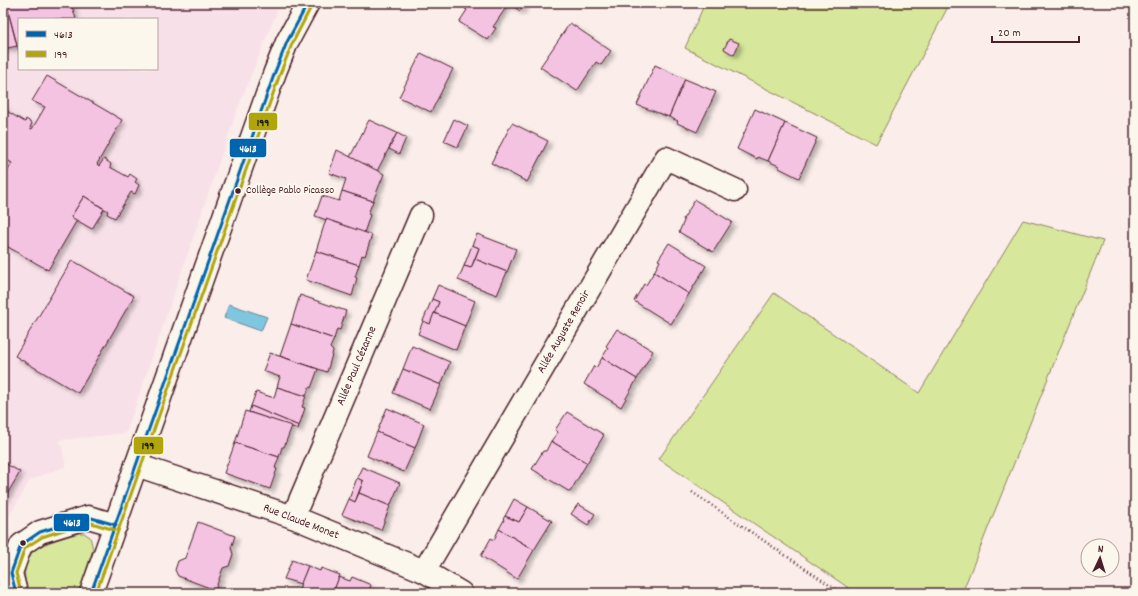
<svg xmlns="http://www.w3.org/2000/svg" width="1138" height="596" viewBox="0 0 1138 596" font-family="Dekko,sans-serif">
<defs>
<filter id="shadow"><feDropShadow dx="3.5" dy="3.5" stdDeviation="2" flood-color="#0004"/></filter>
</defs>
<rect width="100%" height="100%" fill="#faedea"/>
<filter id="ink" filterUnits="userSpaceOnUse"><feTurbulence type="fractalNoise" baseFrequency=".025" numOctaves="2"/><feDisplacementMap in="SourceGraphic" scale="8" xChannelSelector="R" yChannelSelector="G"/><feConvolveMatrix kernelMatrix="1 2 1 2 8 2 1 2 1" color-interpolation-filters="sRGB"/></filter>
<g filter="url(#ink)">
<path fill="#f8e0e8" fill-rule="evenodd" d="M3,3H272L279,6L237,110L126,433L60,440L66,466L30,480L3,527ZM19,19H157V69H19Z"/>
<g fill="#d7e79b" stroke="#908363">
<path d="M705,3H950L876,144L685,48Z"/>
<path d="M1023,220L1103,241L962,593H856L659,459L774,293L919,393Z"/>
<path d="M79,533H84L90,537L93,549L79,593H31C26,586 24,579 25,569C26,563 29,555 35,550C45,542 66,537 79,533Z"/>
</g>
<path fill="#7fc7df" stroke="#6a8497" d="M229,304L267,317L261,331L224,318Z"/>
<g fill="#f5c3e2" stroke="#4a1f2b" filter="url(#shadow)">
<path d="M6,3L17,46L3,49V4Z"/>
<path d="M6,3H71L76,19H19V52Z"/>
<path d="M469,3H509L493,27L496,28L488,40L459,22L467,10L465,9Z"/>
<path d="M509,3H525L520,11Z"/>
<path d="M570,23L611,51L601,65L596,62L577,91L540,67Z"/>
<path d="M729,39L739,43L734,55L724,49Z"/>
<path d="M421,53L453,69L431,112L399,97Z"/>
<path d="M655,65L685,79L669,117L637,105Z"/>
<path d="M47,76L122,120L97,164L99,166L104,159L111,164L110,167L128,177L130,174L137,179L135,182L139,185L135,194L131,192L115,218L107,214L108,211L84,196L71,217L77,220L48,270L3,244V179L12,163L4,158L5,155L3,153V105L6,107L5,110L25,122L26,119L32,123L30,128L32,129L45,107L32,101Z"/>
<path d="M685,79L716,92L697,132L677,123L678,121L669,117Z"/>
<path d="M755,109L785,123L768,161L758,157L757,159L737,149Z"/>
<path d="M454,119L468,126L458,147L444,141Z"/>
<path d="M369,120L397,133L377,171L350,157Z"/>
<path d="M512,123L548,141L527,182L491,163Z"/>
<path d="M785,123L817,138L799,178L779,168V166L768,161Z"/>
<path d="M397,133L406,138L399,154L389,149Z"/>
<path d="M337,150L384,174L373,201L342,191L346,179L329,173Z"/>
<path d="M342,191L373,201L368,214L370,215L364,233L315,216L322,196L339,201Z"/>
<path d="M84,196L104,209L92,229L71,217Z"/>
<path d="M695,200L732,222L713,252L679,232L684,221L683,219Z"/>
<path d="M326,219L372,235L365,256L362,255L359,265L316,251Z"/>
<path d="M477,234L516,249L507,272L475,259L479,248L472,245Z"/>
<path d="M669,243L706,266L689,294L654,272L660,261L658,260Z"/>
<path d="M472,245L479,248L471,268L464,266Z"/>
<path d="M316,251L359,265L355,277L357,278L352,296L306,280Z"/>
<path d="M475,259L507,272L497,295L458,280L464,266L471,268Z"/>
<path d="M72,260L134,296L78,393L15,356Z"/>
<path d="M654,272L689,294L671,324L634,301L644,284L646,285Z"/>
<path d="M438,285L475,301L465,326L434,313L439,302L432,299Z"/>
<path d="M300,295L346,311L340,330L337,329L334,339L291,324Z"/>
<path d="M432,299L439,302L430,324L423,321Z"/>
<path d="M434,313L465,326L456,350L418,334L423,321L430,324Z"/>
<path d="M291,324L334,339L330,348L333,351L327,372L280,356Z"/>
<path d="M617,329L653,351L637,379L602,358L608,348L606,346Z"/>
<path d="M412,346L450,362L441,385L403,369Z"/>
<path d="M270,353L318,369L311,388L309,387L306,396L277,387L280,377L263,371Z"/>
<path d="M602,358L637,379L621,407L584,384L594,366L596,368Z"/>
<path d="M403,369L441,385L430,409L393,393Z"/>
<path d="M277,387L306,396L302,407L305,408L299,426L251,406L256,392L274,398Z"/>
<path d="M251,406L299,426L298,429L249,412Z"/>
<path d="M387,408L424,424L415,448L377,432Z"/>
<path d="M245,411L292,426L284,447H282L279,457L235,443Z"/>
<path d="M567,412L604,435L587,463L551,441L558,432L555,430Z"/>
<path d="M377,432L415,448L404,472L367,456Z"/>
<path d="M551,441L587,463L570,492L532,469L543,451H546Z"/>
<path d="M235,443L279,457L275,468L277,469L270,489L224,473Z"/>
<path d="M3,462L20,472L3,501Z"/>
<path d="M362,467L400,483L390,506L359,493L363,481L357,478Z"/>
<path d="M357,478L363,481L355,502L349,499Z"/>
<path d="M359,493L390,506L381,530L342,515L349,499L355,502Z"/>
<path d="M514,499L528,507L519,522L505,516Z"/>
<path d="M578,504L595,514L588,525L571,514Z"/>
<path d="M528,507L552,521L534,550L499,529L504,520L503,519L505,516L519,522Z"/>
<path d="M198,522L235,536L231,548L233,554L229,566L223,568L215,590L178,576L175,570L178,561L185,558Z"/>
<path d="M499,529L534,550L517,579L481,556L491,538L494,540Z"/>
<path d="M292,560L308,566L301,584L284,579Z"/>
<path d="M308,566L320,571L321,568L340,575L333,593H297Z"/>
<path d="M339,577L350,581L352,577L371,585L368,593H333Z"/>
</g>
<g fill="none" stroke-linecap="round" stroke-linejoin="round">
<g stroke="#4a1f2b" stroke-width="25">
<g id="minor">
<path d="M136,465L293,517L424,571L461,593"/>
<path d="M293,517L421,215"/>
<path d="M424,571L666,158L735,190"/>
<path d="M16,593L11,573L21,545L40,532L88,517L116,525"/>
<path d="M91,593L275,72L287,42L308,3"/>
</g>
</g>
<path stroke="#4a1f2b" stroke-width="2.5" stroke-dasharray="1 3" stroke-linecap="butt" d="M692,492L841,593"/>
<use href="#minor" stroke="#fbf7ec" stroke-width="22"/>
<g stroke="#fbf7ec" stroke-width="6">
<g id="bus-1">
<path d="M16,593L11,573L21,545L40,532L88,517L116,525"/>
<path d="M91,593L275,72L287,42L308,3"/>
</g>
</g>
<g stroke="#fbf7ec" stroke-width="6">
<g id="bus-2">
<path d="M21,592L16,573L25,548L42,537L88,522L115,530"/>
<path d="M96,593L280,74L292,44L312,5"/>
</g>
</g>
<use href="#bus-1" stroke="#0065ae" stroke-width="3"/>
<use href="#bus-2" stroke="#b0a50b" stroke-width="3"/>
</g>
</g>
<g fill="#4a1f2b" stroke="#fbf7ec" stroke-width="1.5">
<circle cx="238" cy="191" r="3.5"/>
<circle cx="23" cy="543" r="3.5"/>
</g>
<g text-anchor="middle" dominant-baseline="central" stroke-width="4" stroke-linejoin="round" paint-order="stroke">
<g font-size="11" fill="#4a1f2b" stroke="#fbf7ec" text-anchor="start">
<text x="246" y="191">Collège Pablo Picasso</text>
</g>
<g font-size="12" fill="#4a1f2b" stroke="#fbf7ec">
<text transform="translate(564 332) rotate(-60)">Allée Auguste Renoir</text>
<text transform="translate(357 366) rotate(-67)">Allée Paul Cézanne</text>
<text transform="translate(301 522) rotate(21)">Rue Claude Monet</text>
</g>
</g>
<g stroke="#fbf7ec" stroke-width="1.5">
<rect x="248" y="112" width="30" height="19" rx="4" fill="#b0a50b"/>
<rect x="229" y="138" width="38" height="20" rx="4" fill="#0065ae"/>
<rect x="133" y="436" width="31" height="19" rx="4" fill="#b0a50b"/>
<rect x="53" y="513" width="37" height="19" rx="4" fill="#0065ae"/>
</g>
<g font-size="11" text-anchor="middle" font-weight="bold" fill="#fff">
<text x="248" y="152">4613</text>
<text x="72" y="526">4613</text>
</g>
<g font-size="11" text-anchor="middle" font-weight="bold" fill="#111">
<text x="263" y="126">199</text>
<text x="148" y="449">199</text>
</g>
<rect width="1138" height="596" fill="none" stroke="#fbf7ec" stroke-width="16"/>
<rect x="8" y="8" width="1122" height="580" fill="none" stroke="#4a1f2b" stroke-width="1.5" filter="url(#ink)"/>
<rect x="18" y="18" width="140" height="52" fill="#fbf7ec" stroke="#b4a19f"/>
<rect x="26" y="31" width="20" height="6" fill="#0065ae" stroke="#b4a19f"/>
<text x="54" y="38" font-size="12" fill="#4a1f2b">4613</text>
<rect x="26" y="51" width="20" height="6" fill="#b0a50b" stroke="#b4a19f"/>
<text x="54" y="58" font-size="12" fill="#4a1f2b">199</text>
<g transform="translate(1100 558) rotate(4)"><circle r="19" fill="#fbf7ec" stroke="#b4a19f"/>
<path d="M0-3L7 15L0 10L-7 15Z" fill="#4a1f2b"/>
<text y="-6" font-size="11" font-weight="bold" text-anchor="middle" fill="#4a1f2b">N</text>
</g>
<path d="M992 36v6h87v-6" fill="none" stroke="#4a1f2b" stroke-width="2"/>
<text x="998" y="36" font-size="12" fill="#4a1f2b" stroke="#fbf7ec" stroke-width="3" paint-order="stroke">20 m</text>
</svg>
